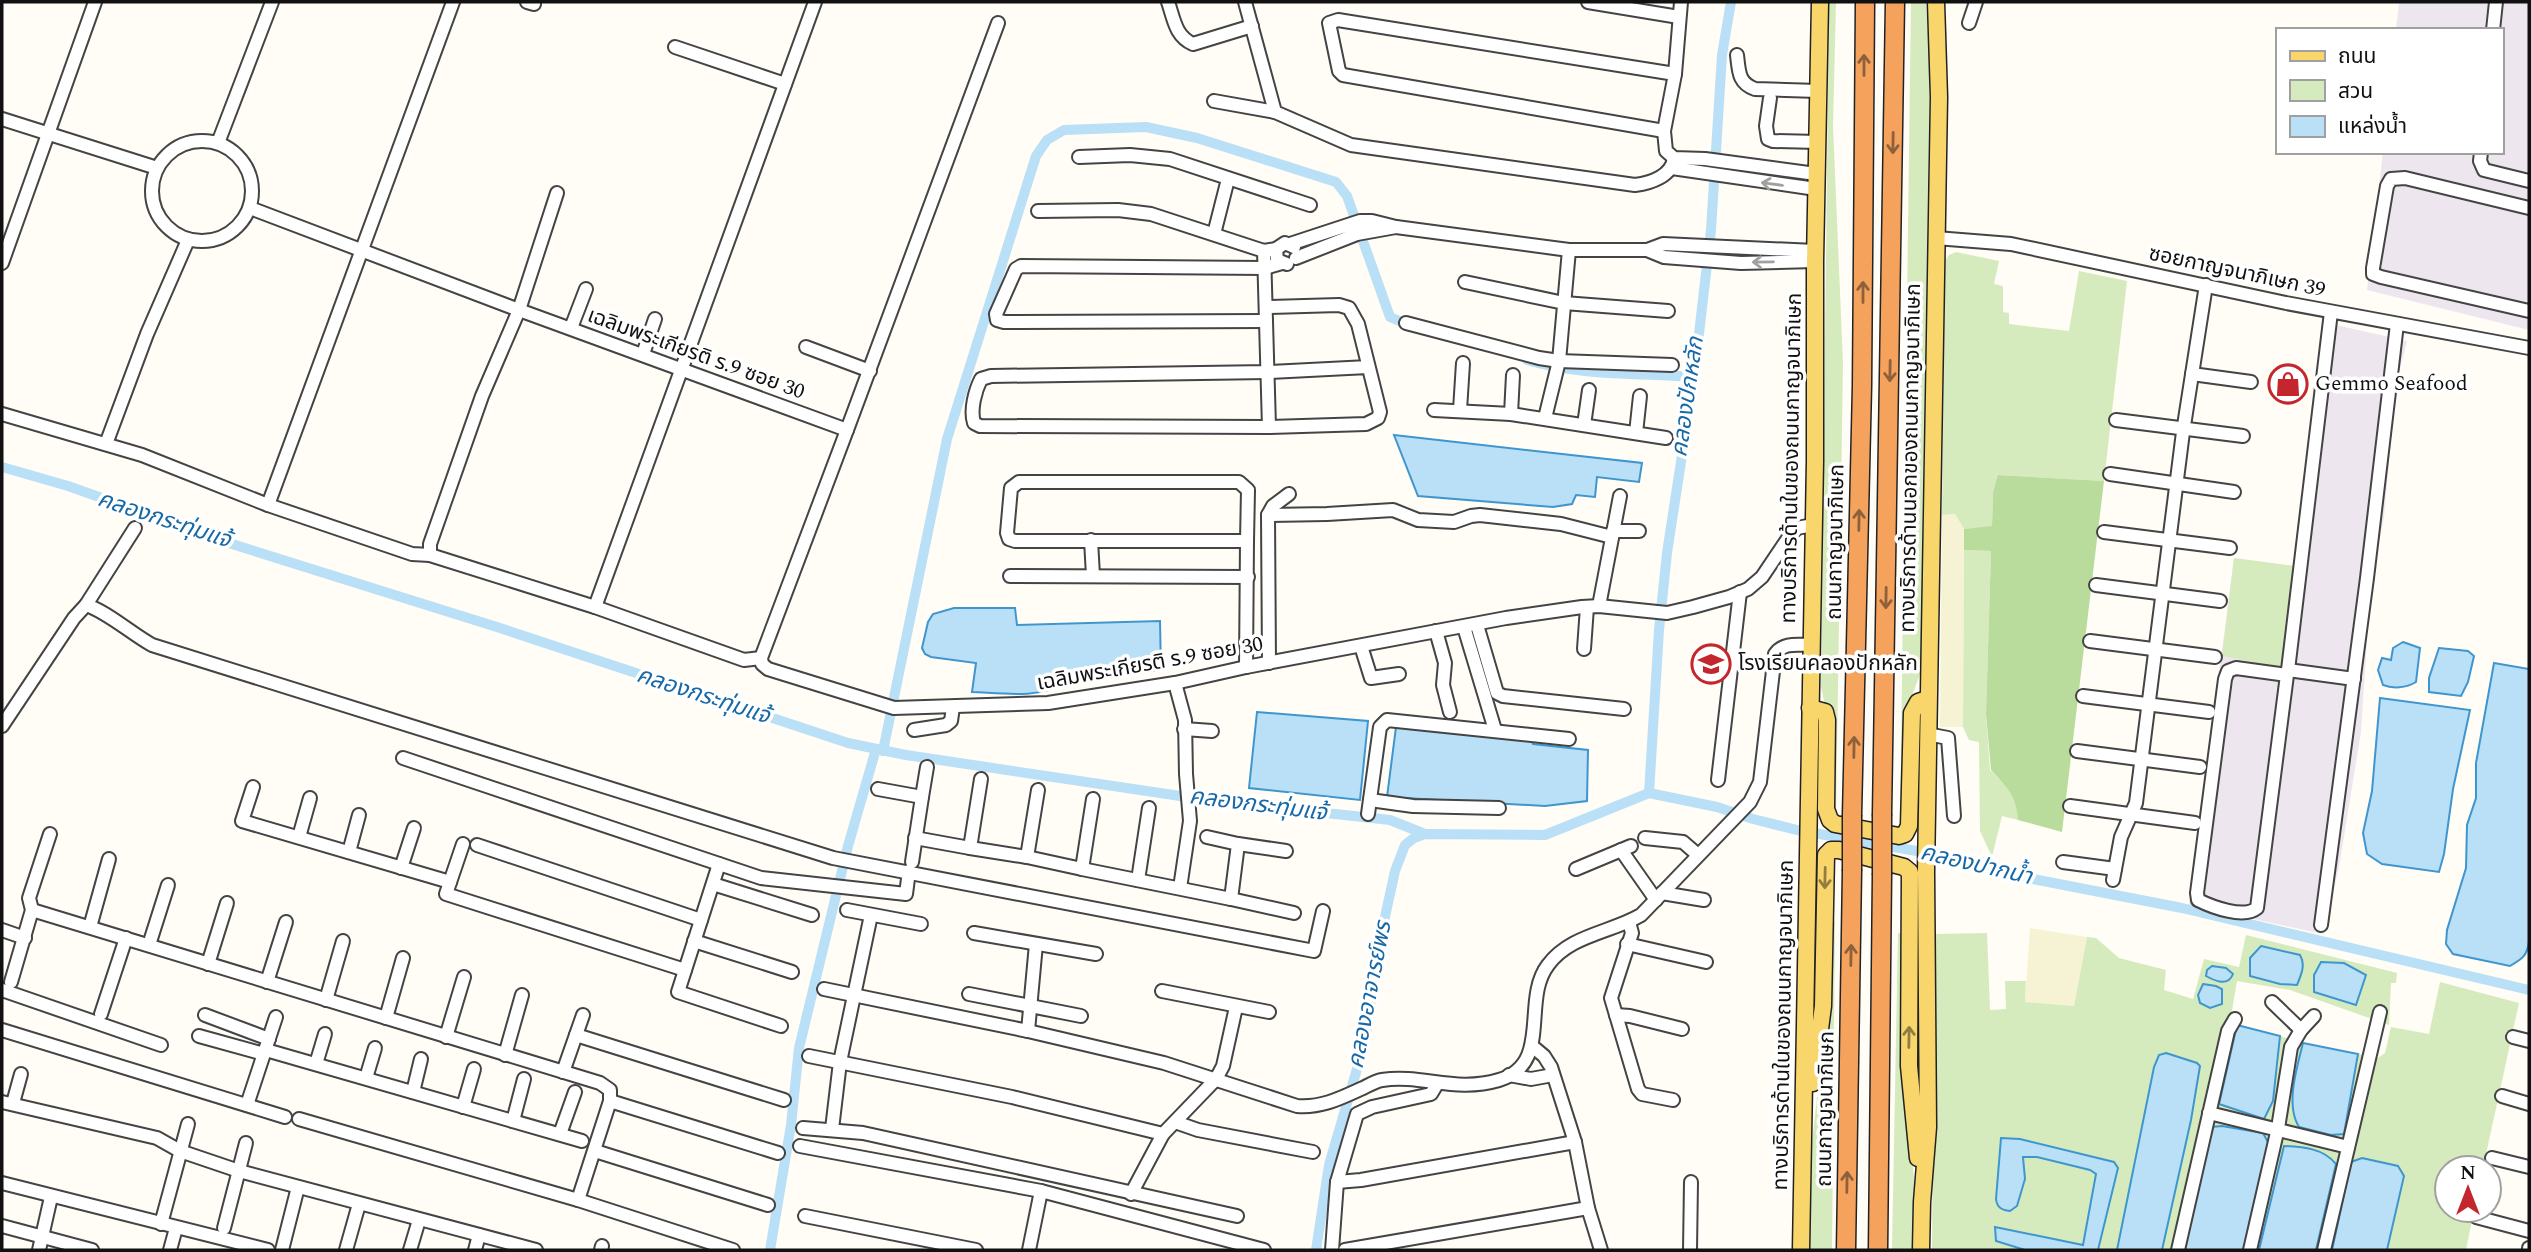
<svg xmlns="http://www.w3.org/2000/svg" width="2531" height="1252" viewBox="0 0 2531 1252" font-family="Spectral,'Noto Sans Thai',serif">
<rect width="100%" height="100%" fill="#fffdf5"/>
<g fill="#eee6ef">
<path d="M2399,2H2529V330L2367,290L2383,152H2501V30H2396Z"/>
<path d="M2336,325L2407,341L2396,385L2384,517L2370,593L2361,732L2339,867L2323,934L2189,905L2234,558L2308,568Z"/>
</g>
<g fill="#f6f3d4">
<path d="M1955,514L1964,528L1963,727H1940L1942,515Z"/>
<path d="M2030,928L2087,937L2074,1006L2025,1002Z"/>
</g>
<g fill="#d5ebbd">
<path d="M1829,2H1836L1833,126L1843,363L1836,815L1832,814L1825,705L1821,687Z"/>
<path d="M1911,2H1926L1930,65L1922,544V669L1908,706L1906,822L1900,829Z"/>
<path d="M1956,252L1999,261L1994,284L2003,286V312L2009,313V324L2069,331L2079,271L2127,281L2104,481L1999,475L1993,492L1992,527L1964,529L1955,514L1942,515L1945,261L1949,255Z"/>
<path d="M1964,550L1991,551L1986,714L1990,770L2011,791L2017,801L2018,820L2002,816L1992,857L1980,831L1979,742L1969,740L1963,727Z"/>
<path d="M2234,558L2294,566L2281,668L2222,656Z"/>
<path d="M1827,921H1835L1832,1250H1810L1811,1152L1824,1033Z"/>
<path d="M1898,933H1906L1905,1069L1914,1179L1912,1250H1892Z"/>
<path d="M1987,933L1990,1010L2006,1009L2005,981H2026L2025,1002L2074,1006L2087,937L2096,938L2119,958L2166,970L2164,990L2193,999L2204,959L2239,967L2246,935L2397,973L2396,983H2391L2389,1025L2290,990L2237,981L2230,1022L2237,1025L2273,1101L2280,1036L2303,1043L2298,1063L2345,1134L2358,1054L2378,1058L2385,1053L2391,1027L2429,1034L2440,982L2519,1003L2483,1168H2447V1210H2474L2466,1250H2387L2404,1176L2351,1163L2332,1250H2316L2336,1164L2303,1147L2284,1146L2259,1250H2162L2191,1120L2159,1055L2154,1067L2117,1250H2098L2118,1168L2114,1163L2020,1139H2001L1996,1205L2025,1180L2023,1156H2037L2090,1170L2096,1174L2084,1245L1995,1227L1996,1241L2025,1250H1932L1934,934Z"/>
</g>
<path fill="#b9dc9c" d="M1998,475L2104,481L2062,832L2018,820C2016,794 2008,789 1991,770L1986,714L1991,551L1964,550V529L1992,526L1993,492Z"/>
<g fill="#b9e0f7" stroke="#3f96cf" stroke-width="2">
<path d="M1394,435L1642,463L1639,482L1597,477L1595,497L1576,495L1572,504L1553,507L1418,496Z"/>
<path d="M954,608H1015L1017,625L1160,621L1161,670L1063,684C1039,699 1000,693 972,692L976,663L931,657L925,654L922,648L928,622L933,614Z"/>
<path d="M2403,642L2420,648L2416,682C2406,688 2393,689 2383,685L2378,670L2382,658L2391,660L2393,648Z"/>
<path d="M2439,648L2468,651L2474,656L2468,682L2461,696L2429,692V678Z"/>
<path d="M2494,663L2529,669V942C2527,956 2522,959 2510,966L2453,954L2446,944L2447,930L2466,868L2467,825L2476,798V763Z"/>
<path d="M2380,698L2470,710L2453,789L2444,854L2439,872L2382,864L2367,854L2363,833L2372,791Z"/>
<path d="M1257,712L1368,721L1360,800L1249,788Z"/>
<path d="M1396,727L1531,739L1533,744L1588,750L1587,801L1545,806L1387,797Z"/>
<path d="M2261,946L2300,955C2306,965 2301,975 2297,985L2280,984L2250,976V958Z"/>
<path d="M2321,962L2344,963L2366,975L2356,1005L2314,992V975Z"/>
<path d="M2212,966L2226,968L2233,974C2228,987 2215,981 2206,976L2207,970Z"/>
<path d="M2203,984L2216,986L2222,989V1004L2210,1008L2200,1003L2198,995Z"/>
<path d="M2237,1025L2280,1036L2273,1101L2264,1119L2219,1104Z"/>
<path d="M2303,1043L2358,1054L2344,1134L2331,1135L2299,1127C2285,1105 2297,1067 2303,1043Z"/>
<path d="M2166,1053L2197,1063L2200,1066L2191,1120L2162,1250H2117L2154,1067L2159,1055Z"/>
<path d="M2222,1126L2263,1133L2269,1144L2246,1250H2184L2211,1127Z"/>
<path d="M2001,1138L2020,1139L2114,1162L2118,1168L2098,1250H2025L1996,1241L1995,1227L2083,1245L2096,1174L2090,1170L2037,1157H2023L2025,1179L2017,1206L2010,1211C2002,1210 1997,1208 1996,1199Z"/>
<path d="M2284,1146C2303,1147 2323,1148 2336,1164L2316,1250H2259Z"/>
<path d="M2362,1158L2398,1166L2404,1176L2387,1250H2332L2351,1162Z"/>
</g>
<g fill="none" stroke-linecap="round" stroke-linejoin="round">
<g stroke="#b9e0f7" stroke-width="10">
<path d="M1527,360C1580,376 1639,373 1694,377"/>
<path d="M2,467L68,486L232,544L500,628L848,743L906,755L1207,800L1390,820L1425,834"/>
<path d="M883,751L947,439L1036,156L1047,140L1064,130L1146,127L1197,138L1336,182L1347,196L1390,317L1411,326"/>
<path d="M1649,793L1659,630L1667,553L1694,377L1711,230L1722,55L1731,2"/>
<path d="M770,1250L791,1125L799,1048L848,846L876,749"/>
<path d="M1316,1250L1329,1165L1366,1038L1378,949L1395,871L1405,845L1414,838L1425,834L1545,835L1649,793L1717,807L1753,819L1797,830L1985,863L2033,879L2182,908L2529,990"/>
</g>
<g stroke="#444" stroke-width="16">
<g id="minor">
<path d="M527,2L534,4"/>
<path d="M1168,2C1174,19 1175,36 1193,44L1252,26"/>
<path d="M1245,2L1275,112L1351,145L1635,185C1651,183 1672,176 1674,158"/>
<path d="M1588,2L1679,17"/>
<path d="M1681,2L1675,74L1664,131L1666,151L1674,158L1705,159L1816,174"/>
<path d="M1969,23L1976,2"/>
<path d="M2493,30L2496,2"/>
<path d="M675,47L785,84"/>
<path d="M1737,55C1739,71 1738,83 1755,89L1818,91"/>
<path d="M1770,98L1766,126L1768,139L1773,141L1818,142"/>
<path d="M1214,101L1275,112"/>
<path d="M2,119L157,168"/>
<path d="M1664,131L1343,75L1339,71L1329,23L1338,20L1675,74"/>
<circle cx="202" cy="191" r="50"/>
<path d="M218,143L272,2"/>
<path d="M2481,152L2480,161L2484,170L2529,181"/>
<path d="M1079,157L1130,155L1170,159L1310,205"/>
<path d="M1672,168L1816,189"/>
<path d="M250,208L519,310L847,430L761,658L762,664L768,669L894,708L1048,703L1175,683L1246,667L1506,618L1582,607L1599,606L1667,613L1693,607L1729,597L1748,589L1762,577L1791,534L1797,528L1813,525"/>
<path d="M2529,208L2405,178L2391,179L2387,186L2373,268V274L2381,277L2529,311"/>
<path d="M1038,211L1118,210L1151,214L1264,251L1269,427"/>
<path d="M1396,227L1569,250H1647L1663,244L1815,251"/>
<path d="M1214,234L1228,179"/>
<path d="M1936,238L2011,244L2286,303L2529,348"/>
<path d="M1290,244L1360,221H1372L1396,227L1357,234L1296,258"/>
<path d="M1276,249L1277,260L1287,264"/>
<path d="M1647,250L1664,257L1741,263L1815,261"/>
<path d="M1264,251L1276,249L1285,243L1294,247"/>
<path d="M2,263L95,2"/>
<path d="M1465,282L1564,303L1668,311"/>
<path d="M1266,307L1339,305L1349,308L1358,324L1380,412L1378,418L1366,424L1269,427L980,426L974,423C970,410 975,391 981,379L991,376L1268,372L1368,367"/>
<path d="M1266,321L1004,322L997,320L996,314L1016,269L1021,266L1265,268L1282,263"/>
<path d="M1406,323L1539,358L1559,361L1672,365"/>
<path d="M571,328L586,289"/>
<path d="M806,347L870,371"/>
<path d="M643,354L655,319"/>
<path d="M2192,374L2251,382"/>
<path d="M1434,410L1511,414L1666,438"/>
<path d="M1460,410L1463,363"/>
<path d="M2,414L142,455L268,505L412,554L430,555L595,607L744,660L761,658"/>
<path d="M1511,414L1513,375"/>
<path d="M1545,418L1559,361L1569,250"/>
<path d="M2116,420L2243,436"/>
<path d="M1584,425L1589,390"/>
<path d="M847,430L998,23"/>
<path d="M1636,433L1640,396"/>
<path d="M106,444L147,334L188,240"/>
<path d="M2110,474L2234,492"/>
<path d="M1019,482H1239L1248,490L1247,541H1015L1009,539L1007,533L1011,488Z"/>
<path d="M268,505L453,2"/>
<path d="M1268,515L1327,514L1393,510L1418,520L1454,522L1471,516L1480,515L1561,524L1612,537"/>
<path d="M1613,531H1639"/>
<path d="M2104,532L2230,548"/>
<path d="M1091,540L1093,576"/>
<path d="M430,555V544L482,396L519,310L557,193"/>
<path d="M1010,576L1248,577"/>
<path d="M2096,585L2220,601"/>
<path d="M86,605L135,528"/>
<path d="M1599,606L1620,496"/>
<path d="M595,607L815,2"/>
<path d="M1477,625L1497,693L1503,696L1624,709"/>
<path d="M1464,627L1495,730"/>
<path d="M1436,631L1445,663L1443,685L1450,712"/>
<path d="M2090,641L2215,657"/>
<path d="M1361,646L1371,678L1399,674"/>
<path d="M1584,649L1587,607"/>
<path d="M1269,663L1268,515L1273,506L1289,494"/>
<path d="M1246,667L1247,541"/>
<path d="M2288,670L2354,679"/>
<path d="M2287,675L2236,668L2228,671L2225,679L2197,893L2198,900C2212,907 2244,919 2257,908L2287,675L2288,670L2331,312"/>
<path d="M1175,683L1185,720L1186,774L1190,821L1180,888"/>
<path d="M2083,696L2209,712"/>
<path d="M2,726L74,618L86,605C106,611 132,634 152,645L833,858L1314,951L1323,911"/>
<path d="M1184,729L1212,731"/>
<path d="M914,730L946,725L951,721L953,707"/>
<path d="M1927,734L1948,738L1954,816"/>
<path d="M2077,751L2200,767"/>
<path d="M403,758L761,878L906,894L909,871"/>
<path d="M1718,780L1740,592"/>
<path d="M253,787L242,821L450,882"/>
<path d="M878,789L922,797L927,767"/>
<path d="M1370,800L1413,806L1499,808"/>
<path d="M2070,806L2195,823"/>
<path d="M1368,814L1380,727L1387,720L1569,739"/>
<path d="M299,837L310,798"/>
<path d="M915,838L970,848L981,779"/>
<path d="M1645,838L1683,842L1698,855"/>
<path d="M463,844L446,894L685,970"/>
<path d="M1238,844L1286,851"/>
<path d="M477,845L701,920"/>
<path d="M970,848L1027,857L1038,790"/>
<path d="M1621,850L1656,900"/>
<path d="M349,852L359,815"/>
<path d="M1027,857L1082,869L1093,799"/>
<path d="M912,862L922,797"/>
<path d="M2063,862L2115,869"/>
<path d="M719,864L678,992L781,1026"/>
<path d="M401,868L414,828"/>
<path d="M1082,869L1231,899L1238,844L1207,837"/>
<path d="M1576,869L1631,846"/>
<path d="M1138,880L1149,808"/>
<path d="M2113,880L2121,837L2136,803L2183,432L2206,285"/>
<path d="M713,884L812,915"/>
<path d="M1662,893L1704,900"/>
<path d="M1231,899L1294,913"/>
<path d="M32,910L600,1083L610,1090V1101L578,1200"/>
<path d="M847,910L921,924"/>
<path d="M1629,922L1632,933L1611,998L1638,1089L1642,1094L1673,1100"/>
<path d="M2321,925L2367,578L2397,324"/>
<path d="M90,927L109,859"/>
<path d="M2,930L25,938"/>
<path d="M974,933L1096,954"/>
<path d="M694,941L792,972"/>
<path d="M1627,944L1706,962"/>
<path d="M149,945L168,885"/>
<path d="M208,964L227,903"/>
<path d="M11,982L32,910L29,898L50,834"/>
<path d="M267,982L286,922"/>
<path d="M824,989L1028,1031L1036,944"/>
<path d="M2,990L161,1045"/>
<path d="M1162,991L1269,1012"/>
<path d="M969,994L1081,1016"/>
<path d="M326,1000L343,941"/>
<path d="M2272,1002L2301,1030"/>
<path d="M101,1014L126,938"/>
<path d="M205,1015L269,1039"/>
<path d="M1616,1015L1630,1016L1682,1029"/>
<path d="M386,1018L403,958"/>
<path d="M2,1030L285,1117"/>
<path d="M1028,1031L1164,1063L1297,1106C1322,1108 1341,1098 1363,1088C1369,1085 1376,1081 1382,1080C1423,1074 1455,1093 1499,1080C1553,1064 1521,1000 1548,965C1570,935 1610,933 1641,915L1750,802L1760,782L1775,654C1784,642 1797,645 1810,645"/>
<path d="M576,1035L784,1100"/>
<path d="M199,1036L264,1054"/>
<path d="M446,1037L464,977"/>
<path d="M2513,1037L2529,1041"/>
<path d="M1532,1046L1544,1056L1551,1067L1575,1142L1588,1208L1601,1250"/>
<path d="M266,1050L582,1141"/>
<path d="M505,1055L522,995"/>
<path d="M809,1056L1012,1097L1163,1134"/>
<path d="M316,1064L325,1034"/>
<path d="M563,1072L583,1015"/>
<path d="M1509,1075L1531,1079L1553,1075"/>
<path d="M366,1078L375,1048"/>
<path d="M413,1092L421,1059"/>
<path d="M2502,1096L2529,1104"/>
<path d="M610,1101L778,1153"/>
<path d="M2,1102L157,1138L180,1151L239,1171L536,1250"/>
<path d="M13,1103L21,1074"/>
<path d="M247,1105L276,1017"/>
<path d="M463,1107L474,1069"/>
<path d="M2209,1113L2348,1147"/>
<path d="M299,1119L578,1200L733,1250"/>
<path d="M513,1121L524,1079"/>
<path d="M1175,1122L1198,1130L1313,1152"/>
<path d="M803,1128L863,1133L1237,1216"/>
<path d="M832,1129L840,1062L871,915"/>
<path d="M560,1134L575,1092"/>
<path d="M800,1146L1041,1191L1264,1250"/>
<path d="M595,1151L768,1205"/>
<path d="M2492,1158L2529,1167"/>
<path d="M1337,1182L1361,1180L1575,1142"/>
<path d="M2,1183L268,1250"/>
<path d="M1131,1194L1163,1134L1216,1079L1223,1066L1236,1007"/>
<path d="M805,1216L976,1250"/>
<path d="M2476,1217L2529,1231"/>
<path d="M161,1224L188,1124"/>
<path d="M2,1226L92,1250"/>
<path d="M224,1228L246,1143"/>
<path d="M39,1250L51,1197"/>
<path d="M170,1250L176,1228"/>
<path d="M282,1250L298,1187"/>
<path d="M346,1250L359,1204"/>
<path d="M410,1250L419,1220"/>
<path d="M475,1250L479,1235"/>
<path d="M601,1250L602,1246"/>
<path d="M1029,1250L1041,1191"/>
<path d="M1332,1250L1337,1182L1357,1114L1372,1107L1431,1094L1437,1084"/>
<path d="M1345,1250L1588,1208"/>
<path d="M1690,1250L1691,1182"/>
<path d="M2178,1250L2228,1031L2235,1019"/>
<path d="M2250,1250L2278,1128L2291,1047L2301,1030L2314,1016"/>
<path d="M2324,1250L2380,1012"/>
<path d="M2529,1250V1248"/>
</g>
</g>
<g stroke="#222" stroke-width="19">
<g id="major">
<path d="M1810,708L1825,712L1827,720L1826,809L1830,820L1835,824L1899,836L1905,834L1909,826L1912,713L1918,702L1927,699"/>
<path d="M1813,1083L1823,1006L1826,855L1831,850H1839L1904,867L1910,872L1909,1066L1918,1158"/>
<path d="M1801,1250L1815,461V261L1820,2"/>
<path d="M1921,1250L1922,1202L1928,1127L1926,872L1939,97L1936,2"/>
</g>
</g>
<g stroke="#222" stroke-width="21">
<g id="highway">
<path d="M1882,814L1895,2"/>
<path d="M1852,815L1862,386L1865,2"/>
<path d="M1846,1250L1852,871"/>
<path d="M1878,1250L1882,875"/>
</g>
</g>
<use href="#minor" stroke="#fff" stroke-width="12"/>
<use href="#major" stroke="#f9d66b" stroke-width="16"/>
<use href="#highway" stroke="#f5a25d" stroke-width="18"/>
<g stroke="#222" stroke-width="21" stroke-linecap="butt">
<g id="highway-bridge">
<path d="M1882,814V875"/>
<path d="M1852,871V815"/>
</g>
</g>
<use href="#highway-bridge" stroke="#f5a25d" stroke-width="18"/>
</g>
<defs><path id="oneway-shaft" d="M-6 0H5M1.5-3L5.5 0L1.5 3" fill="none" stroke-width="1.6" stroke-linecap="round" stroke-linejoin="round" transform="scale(1.75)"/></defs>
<g stroke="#8e613b">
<use href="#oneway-shaft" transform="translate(1864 65) rotate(-90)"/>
<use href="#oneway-shaft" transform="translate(1893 143) rotate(91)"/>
<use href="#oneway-shaft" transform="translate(1863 292) rotate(-90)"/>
<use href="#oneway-shaft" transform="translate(1890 371) rotate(91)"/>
<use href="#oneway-shaft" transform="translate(1859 520) rotate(-89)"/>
<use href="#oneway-shaft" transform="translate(1886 598) rotate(91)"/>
<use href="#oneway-shaft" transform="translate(1854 747) rotate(-89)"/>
<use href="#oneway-shaft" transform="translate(1851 955) rotate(-89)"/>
<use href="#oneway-shaft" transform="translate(1847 1182) rotate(-89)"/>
</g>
<g stroke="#a0a0a0">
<use href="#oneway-shaft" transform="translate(1772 184) rotate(-173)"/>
<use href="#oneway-shaft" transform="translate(1763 262) rotate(179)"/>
</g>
<g stroke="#917d42">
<use href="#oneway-shaft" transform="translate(1825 878) rotate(91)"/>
<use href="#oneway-shaft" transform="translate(1909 1037) rotate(-89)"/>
</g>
<defs>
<g id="shop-ring" transform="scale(2.0125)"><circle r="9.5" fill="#fff" stroke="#c4262e" stroke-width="1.5"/><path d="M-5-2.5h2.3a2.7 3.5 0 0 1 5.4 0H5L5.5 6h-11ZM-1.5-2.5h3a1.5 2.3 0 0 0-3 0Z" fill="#c4262e"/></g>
<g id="school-ring" transform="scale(2.0125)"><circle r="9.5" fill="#fff" stroke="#c4262e" stroke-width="1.5"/><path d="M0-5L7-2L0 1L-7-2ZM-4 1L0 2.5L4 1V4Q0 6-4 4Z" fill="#c4262e"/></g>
</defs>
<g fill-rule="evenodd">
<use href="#shop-ring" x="2288" y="384"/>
<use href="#school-ring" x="1711" y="664"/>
</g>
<g text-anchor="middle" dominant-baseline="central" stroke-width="7" stroke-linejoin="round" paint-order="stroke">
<g font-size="21" fill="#111" stroke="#fff">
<text transform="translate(2237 272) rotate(12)">ซอยกาญจนาภิเษก 39</text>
<text transform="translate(696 354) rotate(20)">เฉลิมพระเกียรติ ร.9 ซอย 30</text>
<text transform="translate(1792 458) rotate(-89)">ทางบริการด้านในของถนนกาญจนาภิเษก</text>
<text transform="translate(1911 458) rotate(-89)">ทางบริการด้านนอกของถนนกาญจนาภิเษก</text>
<text transform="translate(1836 542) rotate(-89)">ถนนกาญจนาภิเษก</text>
<text transform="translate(1150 664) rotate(-10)">เฉลิมพระเกียรติ ร.9 ซอย 30</text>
<text transform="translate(1784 1025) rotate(-89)">ทางบริการด้านในของถนนกาญจนาภิเษก</text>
<text transform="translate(1826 1109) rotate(-89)">ถนนกาญจนาภิเษก</text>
</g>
<g font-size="21" fill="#111" stroke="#fff" text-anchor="start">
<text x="2315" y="384">Gemmo Seafood</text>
<text x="1738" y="664">โรงเรียนคลองปักหลัก</text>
</g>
<g font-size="23" font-style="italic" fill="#1768a6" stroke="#fff">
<text transform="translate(1688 397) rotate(-82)">คลองปักหลัก</text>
<text transform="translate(164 520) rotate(18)">คลองกระทุ่มแจ้</text>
<text transform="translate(703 696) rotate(18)">คลองกระทุ่มแจ้</text>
<text transform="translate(1258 805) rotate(7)">คลองกระทุ่มแจ้</text>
<text transform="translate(1976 865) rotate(13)">คลองปากน้ำ</text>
<text transform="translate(1370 995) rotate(-79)">คลองอาจารย์พร</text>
</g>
</g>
<rect width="2531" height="1252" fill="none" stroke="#111111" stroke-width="7"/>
<rect x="2276" y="28" width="228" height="126" fill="#ffffff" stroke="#a0a0a0" stroke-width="2"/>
<rect x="2290" y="51" width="35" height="10" fill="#f9d66b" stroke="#a0a0a0" stroke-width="2"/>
<text x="2338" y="63" font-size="21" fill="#111111">ถนน</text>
<rect x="2290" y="80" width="35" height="21" fill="#d5ebbd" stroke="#a0a0a0" stroke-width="2"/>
<text x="2338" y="98" font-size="21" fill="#111111">สวน</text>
<rect x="2290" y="116" width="35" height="21" fill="#b9e0f7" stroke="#a0a0a0" stroke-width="2"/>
<text x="2338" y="133" font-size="21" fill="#111111">แหล่งน้ำ</text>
<g transform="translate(2468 1189)"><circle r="33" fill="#ffffff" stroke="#a0a0a0" stroke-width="2"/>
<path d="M0-5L12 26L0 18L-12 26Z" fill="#c4262e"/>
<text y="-10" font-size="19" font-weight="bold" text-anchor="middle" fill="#111111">N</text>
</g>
</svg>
